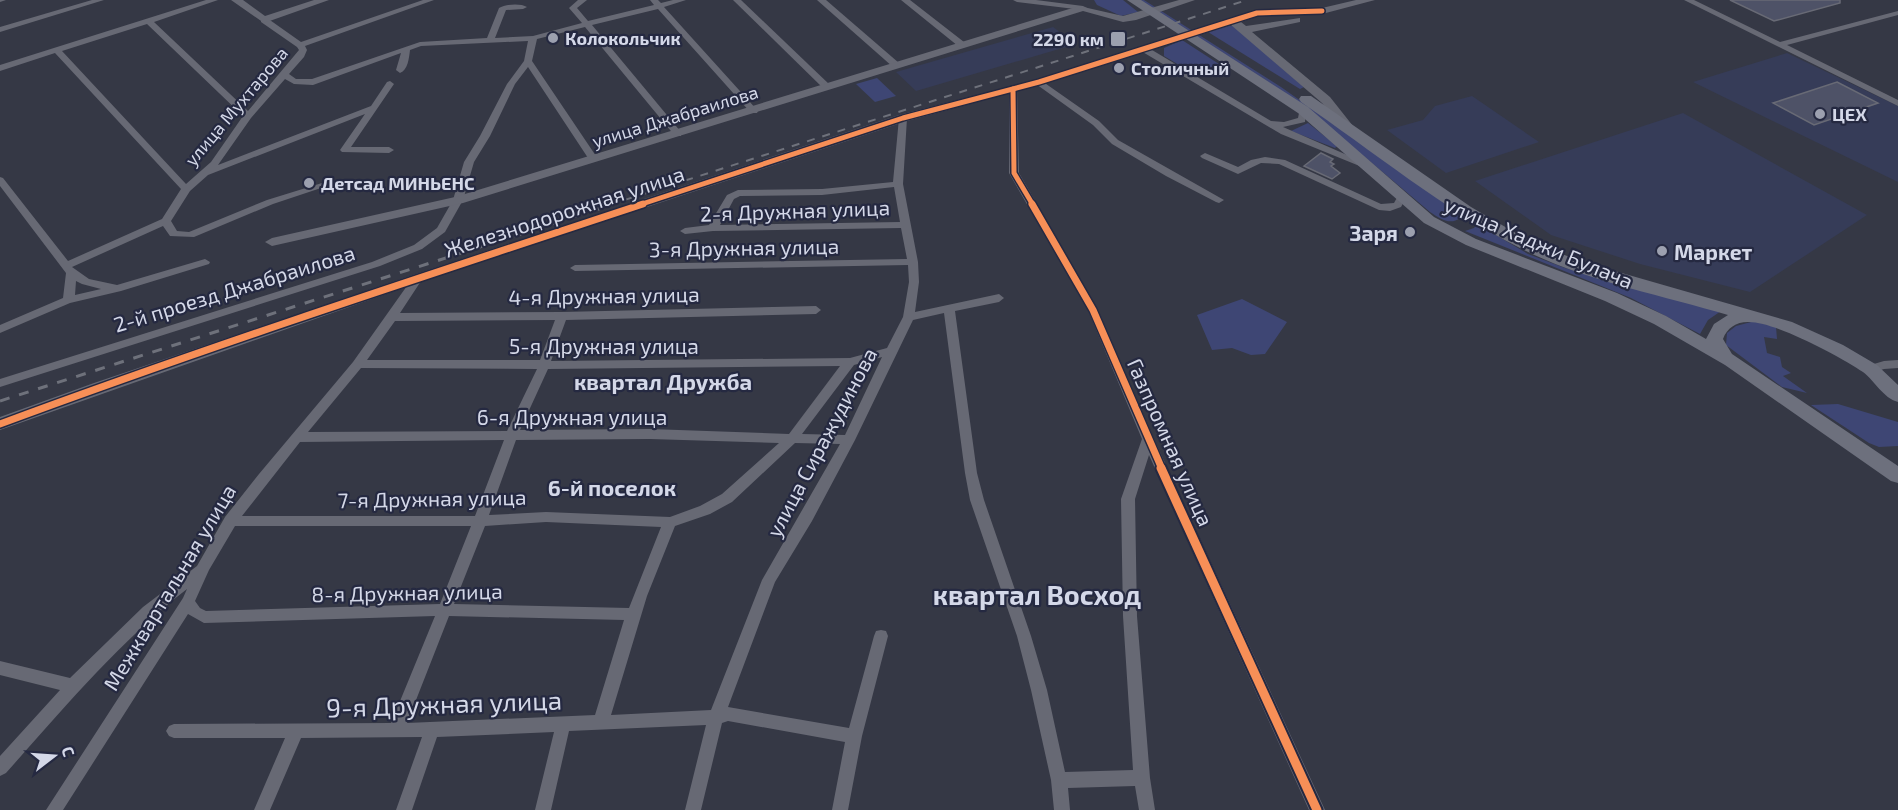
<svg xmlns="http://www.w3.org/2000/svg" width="1898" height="810" viewBox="0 0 1898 810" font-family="'Exo 2',sans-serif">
<rect width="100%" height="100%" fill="#353845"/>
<g fill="#363c58">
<path d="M1053,27L1076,44L916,91L896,72Z"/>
<path d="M1787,53L1898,106V182L1693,82Z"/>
<path d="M1472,96L1539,142L1446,173L1387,130L1423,120L1435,106Z"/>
<path d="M1683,113L1867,215L1750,292L1640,264L1551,235L1475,181Z"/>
</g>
<g fill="#3e4674">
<path d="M1094,0H1123L1138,12L1121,16L1097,5Z"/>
<path d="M1140,0H1144L1281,87L1440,199L1458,213L1460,218C1450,226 1439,218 1430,212L1309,110Z"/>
<path d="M1228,26H1233L1304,87L1300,89L1208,32Z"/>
<path d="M1182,40L1219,64L1194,74L1164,56V48Z"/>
<path d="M877,78L896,96L875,102L856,84Z"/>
<path d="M1308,123L1337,146L1335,148L1291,131Z"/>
<path d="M1477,224L1528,254L1565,268L1721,311L1708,320L1700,334L1631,298L1465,231L1474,228Z"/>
<path d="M1242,299L1287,322L1265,354L1251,355L1232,348L1212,350L1197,315Z"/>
<path d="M1751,322H1757L1776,327L1777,339L1764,337L1767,353L1780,357L1782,367L1791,373L1783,376L1807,393L1782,387L1726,345L1727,333L1736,326Z"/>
<path d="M1838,404L1898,422V446L1879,447L1869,443L1811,405Z"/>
</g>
<g fill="#4e5267" stroke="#686a75" stroke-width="1.5">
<path d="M1730,0H1840V3L1774,21Z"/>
<path d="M1837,82L1878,103L1814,125L1773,103Z"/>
<path d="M1321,153L1333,159L1330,162L1334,164L1331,166L1340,173L1332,179L1304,166Z"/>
</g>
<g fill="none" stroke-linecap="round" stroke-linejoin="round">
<g fill="#676974" fill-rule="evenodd">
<path d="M0,0H6L0,2Z"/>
<path d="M92,0H104L0,32V27Z"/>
<path d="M206,0H218L154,22L248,111L299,50L297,47L261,22V18H267L301,42L423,0H434L305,46L307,50L304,57L289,74L296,79H312L420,42L487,38L499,8C505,4 521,3 527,7L523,9L506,10L495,38L533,36L582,23L569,8L578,0H587L577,8L588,21L654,5L650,0H658L661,3L673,0H686L664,7L758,111L757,113H751L658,9L592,25L681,132V136H675L585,27L537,39L532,61L598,159L596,161H590L528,67L515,84L490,136L474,162L463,200L445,232L422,249L380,266L0,387V379L372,262L414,245L437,228L453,200L464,162L480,136L507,84L524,61L528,41L421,46L410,50C409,58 408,70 400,73L396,70L401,53L313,85L294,84L285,79L251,118L218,165L371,106L387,82L390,81L394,84L351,147H389L394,150L389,153L342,152L340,150L365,114L208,175L190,191L171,221L177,231L189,232L267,200L322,183H328L330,185L273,204L194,237L170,236L163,226L72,267L89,279L117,285L205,259L210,262L209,264L121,291L70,303L0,333V325L63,298L66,273L0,186V177L3,178L68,261L162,219L181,189L55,53L0,71V65ZM147,24L243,116L211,162L186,184L62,51ZM76,281L82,284L101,289L75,295Z"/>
<path d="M733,0H741L830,85V89H824Z"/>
<path d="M817,0H826L899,63V67H893Z"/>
<path d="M901,0H910L964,42V46H958Z"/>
<path d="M1013,0H1036L1083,6L1087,8L1083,10L1017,2Z"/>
<path d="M1684,0H1694L1780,42L1898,11V15L1787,45L1898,100V106Z"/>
<path d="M1141,47H1147L1271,121L1284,122L1298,118L1300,108H1306L1305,122L1283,127L1370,165L1368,167H1362L1281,134L1141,51Z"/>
<path d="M1039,79L1099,121L1118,140L1224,200L1219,203L1216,202L1166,176L1112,144L1093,125L1036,84L1035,82Z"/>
<path d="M1013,86L1017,89L1019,173L1098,310L1154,439L1325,810H1309L1149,455L1135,499L1137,616L1150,778L1155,810H1139L1135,786L1068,788L1070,810H1054L1051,780L1031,690L1017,636L970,500L965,473L944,313L913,320L855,440L812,521L775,582L728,707L849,728L874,636L876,631L881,630L886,631L888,636L862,736L848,810H832L845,742L728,721L722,723L701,810H685L706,725L569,731L551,810H535L554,732L437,737L412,810H396L422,737L301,738L270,810H254L285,738H174L169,736L166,731L169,726L174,724L391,723L435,616L204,623L188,614L63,810H46L183,598L187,589C119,642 63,709 6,773L0,776V756L60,690L0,675V661L70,678L143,607L197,566L225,517L259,474L353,362L414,276H422L423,278L400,313L562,312L816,306L821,310L816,314L566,320L551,361L850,358L887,348L903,317L909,282L908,265L575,271L570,268L575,265L907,259L901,228L713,231L685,234L680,231L685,228L709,225L727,195L738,190L822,189L893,182L899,118L903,115L907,118L903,184L918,262L919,282L915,312L999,294L1004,298L999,302L955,311L977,473L984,500L1031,636L1047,690L1065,772L1133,770L1123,616L1121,499L1142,439L1088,310L1009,173V89ZM894,187L900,222L720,225L734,199L740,196L822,195ZM555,320L540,360H367L395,321ZM882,357L845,435L802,434L854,365ZM840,366L789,434L650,429L520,430L548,369ZM361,368L537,369L507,431L308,432ZM650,439L779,443L722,494L700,506L670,517L546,512L489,515L516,440ZM504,440L475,516H242L300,442ZM795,443L840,444L762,580L711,710L611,715L647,596L675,526L710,514L732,502ZM546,522L661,527L629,608L454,604L485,526ZM235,526H471L440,604L206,611L200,608L195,601L209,570ZM449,616L624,620L595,715L407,723Z"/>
<path d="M1205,153L1238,167L1251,160L1265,157L1285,160L1381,204L1394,203L1399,194L1402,193L1407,196L1401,207L1390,211L1379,210L1279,164L1261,163L1238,174L1202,158L1200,156Z"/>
<path d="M1898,360V368L1884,369L1871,373L1865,369L1867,366L1884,361Z"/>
</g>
<g fill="#676974" fill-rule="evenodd">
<path d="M231,0H243L265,16L314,0H329L264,23Z"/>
<path d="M1179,0H1195L1136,20L1123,22L1083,11L463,203L272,246L265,242L272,238L455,197L1079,6L1123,16Z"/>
<path d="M1356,0H1375L1322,14L1258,16L1241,22L1246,26L1300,18V22L1252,32L1330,97L1353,126L1351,129H1343L1322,103L1231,25L1043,84L907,121L423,281L0,430V417L94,383L413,275L899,115L1035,80L1253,11L1322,8Z"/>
</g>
<path fill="#6d707d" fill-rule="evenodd" d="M1127,0H1141L1308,107L1434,217L1476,239L1617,293L1666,316L1706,339L1714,324L1728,315C1661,295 1582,280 1520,248C1446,211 1371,150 1301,102L1299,99L1301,96H1311L1471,207L1531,242L1580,261L1792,322L1843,345L1877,365L1898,385V402C1883,398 1875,381 1863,372C1841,357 1774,321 1748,322C1736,322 1727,328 1723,339L1732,354L1898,466V483L1891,481L1725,365L1654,324L1605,301L1466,245L1424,223L1298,113Z"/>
<path stroke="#6e717b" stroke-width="2" stroke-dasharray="8 8" stroke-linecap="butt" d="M609,205L1247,0"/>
<path stroke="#6e717b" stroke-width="3" stroke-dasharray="10 10" stroke-linecap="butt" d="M0,401L614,204"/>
<g stroke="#252941" stroke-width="8">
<g id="cycleway-far2">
<path d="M1013,89L1014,173L1033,205"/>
<path d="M639,205L903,118L1039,82L1257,13L1322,11"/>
</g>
</g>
<g stroke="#252941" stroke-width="10">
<g id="cycleway-far1">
<path d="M1032,204L1093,310L1162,469"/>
<path d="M0,424C213,345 428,275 643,204"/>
</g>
</g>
<g stroke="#252941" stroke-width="13">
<path id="cycleway" d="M1161,468L1317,810"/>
</g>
<use href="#cycleway-far2" stroke="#f78f57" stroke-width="5"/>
<use href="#cycleway-far1" stroke="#f78f57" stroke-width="7"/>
<use href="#cycleway" stroke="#f78f57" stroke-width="9"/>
</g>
<g fill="#9ca0af" stroke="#252941" stroke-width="2">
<circle cx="553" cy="38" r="6"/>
<rect x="1110" y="31" width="16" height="16" rx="3"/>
<circle cx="1119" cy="68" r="6"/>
<circle cx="1820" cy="114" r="6"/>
<circle cx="309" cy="183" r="6"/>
<circle cx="1410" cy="232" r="6"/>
<circle cx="1662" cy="251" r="6"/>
</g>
<g text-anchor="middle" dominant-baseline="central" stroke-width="4.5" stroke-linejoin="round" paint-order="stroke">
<g font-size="18" font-weight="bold" fill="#d4d8e8" stroke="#252941" text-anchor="start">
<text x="565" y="38">Колокольчик</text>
<text x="1104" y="39" text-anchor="end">2290 км</text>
<text x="1131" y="68">Столичный</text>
<text x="1832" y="114">ЦЕХ</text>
<text x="321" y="183">Детсад МИНЬЕНС</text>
</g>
<g font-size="18" fill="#d4d8e8" stroke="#252941">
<text transform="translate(236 106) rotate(-50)">улица Мухтарова</text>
<text transform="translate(675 116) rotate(-17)">улица Джабраилова</text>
</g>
<g font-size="21" fill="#d4d8e8" stroke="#252941">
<text transform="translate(795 210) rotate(-2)">2-я Дружная улица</text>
<text transform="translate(564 211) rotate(-18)">Железнодорожная улица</text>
<text transform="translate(1539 242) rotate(23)">улица Хаджи Булача</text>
<text transform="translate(744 247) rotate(-1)">3-я Дружная улица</text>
<text transform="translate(234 288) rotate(-17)">2-й проезд Джабраилова</text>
<text transform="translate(604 295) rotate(-1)">4-я Дружная улица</text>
<text x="604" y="345">5-я Дружная улица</text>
<text x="572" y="416">6-я Дружная улица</text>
<text transform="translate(821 442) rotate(-62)">улица Сиражудинова</text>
<text transform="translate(1171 442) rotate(66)">Газпромная улица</text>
<text transform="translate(432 498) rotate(-1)">7-я Дружная улица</text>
<text transform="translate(169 587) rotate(-59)">Межквартальная улица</text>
<text transform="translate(407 592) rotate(-1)">8-я Дружная улица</text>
</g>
<g font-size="21" font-weight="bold" fill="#d4d8e8" stroke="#252941" text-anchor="end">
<text x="1398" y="232">Заря</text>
<text x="1674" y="251" text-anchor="start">Маркет</text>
</g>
<g font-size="22" font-weight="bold" fill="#d4d8e8" stroke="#252941">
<text x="663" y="381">квартал Дружба</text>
<text x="612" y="487">6-й поселок</text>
</g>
<g font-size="26" fill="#d4d8e8" stroke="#252941">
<text transform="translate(444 703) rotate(-2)">9-я Дружная улица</text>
</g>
<g font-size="27" font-weight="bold" fill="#d4d8e8" stroke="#252941">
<text x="1037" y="594">квартал Восход</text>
</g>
</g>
<g transform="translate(54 756) rotate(73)" stroke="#252941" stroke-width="4.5" paint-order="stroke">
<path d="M0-4.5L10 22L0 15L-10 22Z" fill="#d4d8e8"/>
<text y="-9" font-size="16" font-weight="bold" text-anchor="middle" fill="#d4d8e8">С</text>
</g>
</svg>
